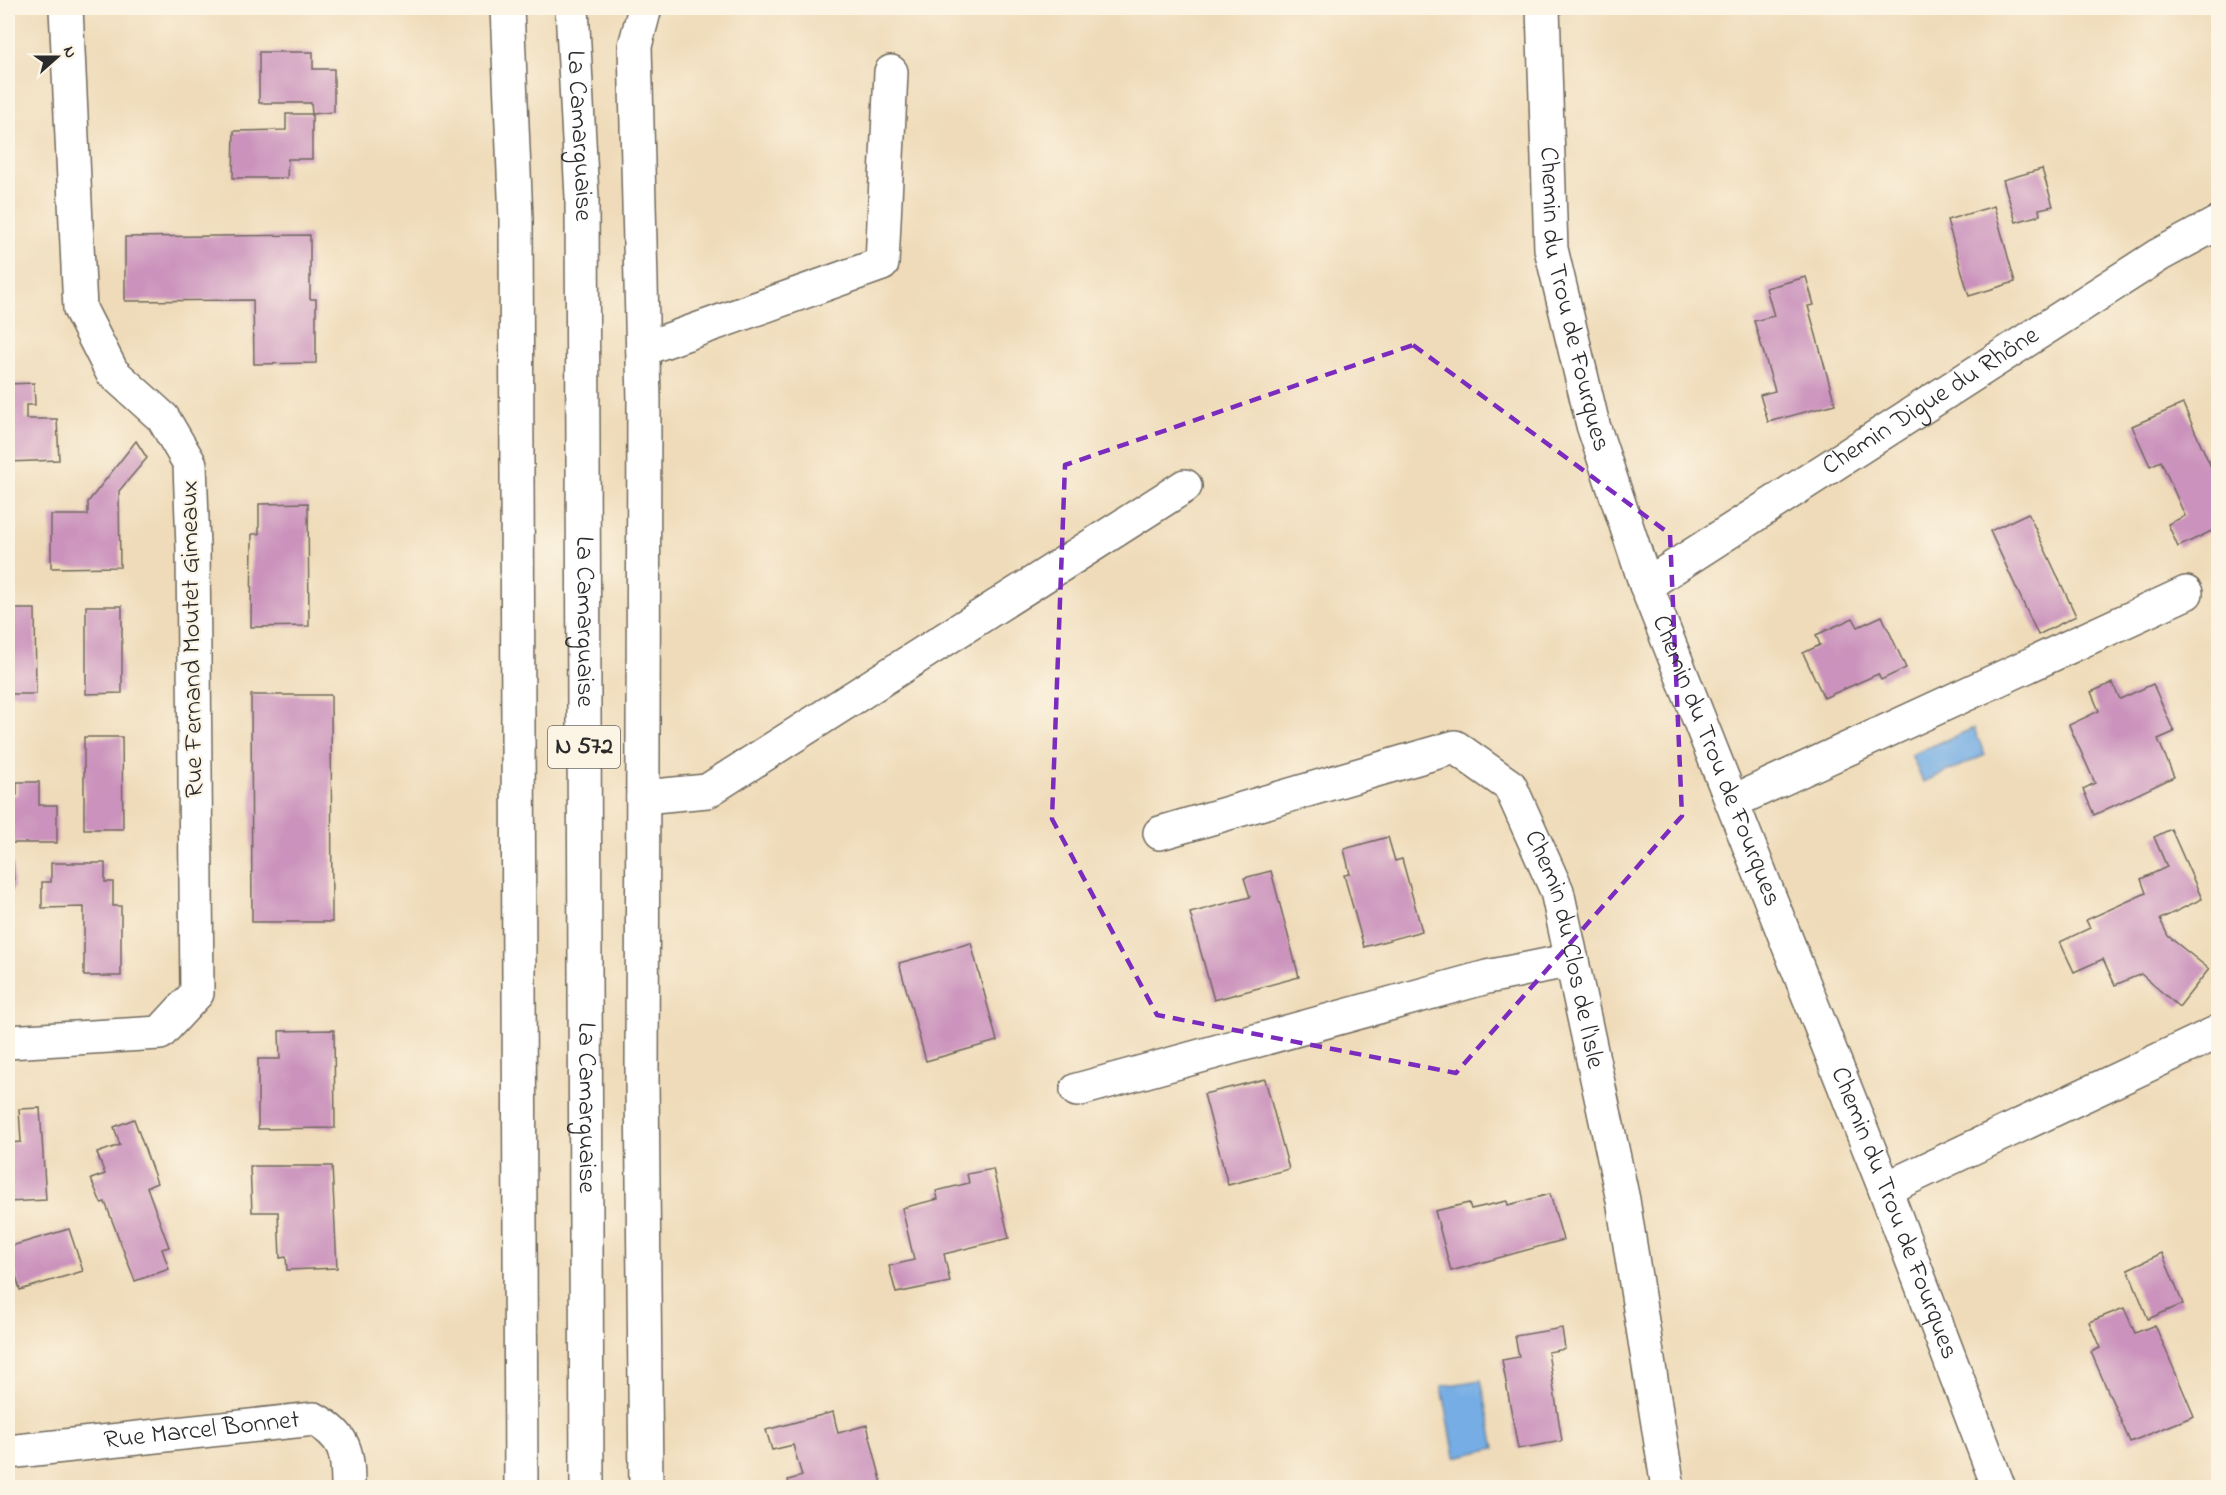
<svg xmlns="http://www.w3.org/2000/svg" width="2226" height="1495" viewBox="0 0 2226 1495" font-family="'Indie Flower',sans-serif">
<rect width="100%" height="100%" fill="#fcf5e5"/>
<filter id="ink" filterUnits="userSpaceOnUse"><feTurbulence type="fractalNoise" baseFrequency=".0167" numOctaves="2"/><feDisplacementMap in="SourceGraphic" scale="12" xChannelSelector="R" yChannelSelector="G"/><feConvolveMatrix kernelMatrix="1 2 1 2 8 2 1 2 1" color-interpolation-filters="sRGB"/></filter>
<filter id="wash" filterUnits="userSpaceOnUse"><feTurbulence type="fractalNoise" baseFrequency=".008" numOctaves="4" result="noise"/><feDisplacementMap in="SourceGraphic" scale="24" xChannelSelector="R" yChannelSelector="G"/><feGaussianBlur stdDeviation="1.35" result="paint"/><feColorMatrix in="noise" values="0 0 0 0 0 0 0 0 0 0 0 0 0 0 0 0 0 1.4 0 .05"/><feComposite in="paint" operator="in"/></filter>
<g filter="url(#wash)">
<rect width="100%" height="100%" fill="#efdbb9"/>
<g fill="#75ade4" stroke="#506c88" stroke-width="1.5">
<path d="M1974,728L1985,755L1923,782L1911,755Z"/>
<path d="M1481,1380L1495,1448L1455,1457L1442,1386Z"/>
</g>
<g id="blocks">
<g fill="#ca92bc">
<path d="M259,52H313V69H334V112L312,114L311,103H259Z"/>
<path d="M286,114H312V159H288L287,178H233L234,131L286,130Z"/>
<path d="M2042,169L2053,206L2039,209L2040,215L2016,222L2003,180Z"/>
<path d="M1994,206L2015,282L1969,296L1947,220Z"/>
<path d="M310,235V299H316V363L254,364L253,300L125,301V237Z"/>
<path d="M1806,277L1814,305L1808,306L1835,404L1768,422L1760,395L1775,391L1754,321L1774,316L1766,288Z"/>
<path d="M34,383L35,405H26V419H57L59,460L8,462V384Z"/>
<path d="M2183,404L2218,483V528L2178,547L2168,524L2185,516L2161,461L2150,466L2132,426Z"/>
<path d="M136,441L147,458L119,491L120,567L51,568V515H88V502Z"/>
<path d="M308,503L309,626L251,627L252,534H259V504Z"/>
<path d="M2028,513L2076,616L2038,635L1990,531Z"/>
<path d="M86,606H122V693L86,694Z"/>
<path d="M8,609H35L36,694H8Z"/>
<path d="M1882,616L1906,668L1881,680L1878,674L1824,698L1803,653L1820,645L1816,635L1853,618L1858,627Z"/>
<path d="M2112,683L2120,699L2153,684L2174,732L2158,739L2174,777L2094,815L2083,789L2095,783L2069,725L2099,711L2091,692Z"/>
<path d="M251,695H331L332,922H252Z"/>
<path d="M84,737H122L123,829H84Z"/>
<path d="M17,782H39V805H57V843H8V795H17Z"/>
<path d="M2171,829L2202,899L2160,919L2168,936L2209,969L2179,1007L2141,974L2115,985L2103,959L2074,972L2060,942L2090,928L2086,920L2146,893L2141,879L2167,867L2154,837Z"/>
<path d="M1388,837L1395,861L1402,859L1422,931L1364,947L1344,875L1350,874L1344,849Z"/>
<path d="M8,863H13L14,889H8Z"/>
<path d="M51,863H105V882H113V906H121V976H84V907L42,908V882H51Z"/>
<path d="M1271,871L1299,977L1214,1000L1190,913L1250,897L1244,878Z"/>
<path d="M971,943L997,1041L926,1061L899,963Z"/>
<path d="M334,1030L335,1128L258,1129V1059H280L279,1031Z"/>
<path d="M1265,1079L1289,1169L1228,1185L1204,1094Z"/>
<path d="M40,1108L46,1200L8,1202V1143L21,1142L19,1109Z"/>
<path d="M134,1119L157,1183L147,1187L169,1247L162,1249L169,1269L135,1281L105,1202L101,1203L91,1179L105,1174L97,1153L120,1145L114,1127Z"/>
<path d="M250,1166H332L337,1268L287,1270L286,1257L280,1258L278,1212H252Z"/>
<path d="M993,1169L1009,1238L944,1254L950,1282L896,1293L889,1266L914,1260L902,1208L938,1199L936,1191L969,1183L967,1174Z"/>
<path d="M1550,1194L1563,1240L1451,1271L1435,1211L1469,1203L1471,1209L1507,1201L1508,1205Z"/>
<path d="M69,1229L83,1271L20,1290L8,1247Z"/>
<path d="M2162,1253L2183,1304L2148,1319L2128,1269Z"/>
<path d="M2124,1308L2135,1333L2155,1325L2194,1416L2130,1442L2091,1352L2100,1348L2089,1322Z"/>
<path d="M1562,1328L1565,1349L1548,1352L1562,1441L1518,1449L1502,1360L1519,1357L1515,1336Z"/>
<path d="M833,1412L838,1433L867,1425L883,1488H790L788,1480L802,1476L793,1445L772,1450L766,1430Z"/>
</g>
</g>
</g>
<g filter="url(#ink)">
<use href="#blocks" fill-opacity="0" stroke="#70695d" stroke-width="1.5"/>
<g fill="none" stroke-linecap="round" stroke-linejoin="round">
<g stroke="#70695d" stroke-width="36">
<g id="minor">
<path d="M645,8L635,46L644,400L642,1080L646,1488"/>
<path id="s1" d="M1543,8L1551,249L1593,425L1646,585L1885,1189L1999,1488"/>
<path d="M643,349L882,264L891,72"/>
<path id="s2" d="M1646,585L2159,255L2218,223"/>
<path d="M643,797L707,791L1185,486"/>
<path d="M1732,802L2186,593"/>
<path id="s3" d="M1160,833L1455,747L1510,786L1557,891L1623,1200L1668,1488"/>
<path d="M8,1042L160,1033L197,993L193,548L190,464L163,418L112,372L80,309L66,8"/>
<path d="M1077,1090L1487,977L1572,960"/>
<path d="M1885,1189L2218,1032"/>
<path id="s4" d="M8,1452L314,1419C346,1436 348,1453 348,1488"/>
</g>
</g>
<g stroke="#70695d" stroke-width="36">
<g id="highway">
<path d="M507,8L516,219L521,1488"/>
<path id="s5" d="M572,8L582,197L587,1488"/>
</g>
</g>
<use href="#minor" stroke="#fff" stroke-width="33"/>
<use href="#highway" stroke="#fff" stroke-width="33"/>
</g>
</g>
<path fill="none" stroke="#7b2cbf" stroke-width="4.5" stroke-dasharray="12 8" stroke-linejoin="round" d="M1413,345L1670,534L1682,816L1456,1073L1157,1015L1052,819L1065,465Z"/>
<g text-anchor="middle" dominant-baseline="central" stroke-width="4.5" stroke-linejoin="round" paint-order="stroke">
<rect fill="#fcf5e5" stroke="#6a6863" stroke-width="1.5" x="548" y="726" width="72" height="42" rx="4.5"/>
<g font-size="24" font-weight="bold" fill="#2b2b2b">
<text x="584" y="747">N 572</text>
</g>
<g font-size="26" fill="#2b2b2b" stroke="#fcf5e5">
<text stroke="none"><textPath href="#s5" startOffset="128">La Camarguaise</textPath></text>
<text stroke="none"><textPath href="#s1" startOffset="294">Chemin du Trou de Fourques</textPath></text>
<text stroke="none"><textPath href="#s2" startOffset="339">Chemin Digue du Rhône</textPath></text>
<text stroke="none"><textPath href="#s5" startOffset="614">La Camarguaise</textPath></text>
<text transform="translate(193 639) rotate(-91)">Rue Fernand Moutet Gimeaux</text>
<text stroke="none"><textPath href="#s1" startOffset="780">Chemin du Trou de Fourques</textPath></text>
<text stroke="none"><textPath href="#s3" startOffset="548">Chemin du Clos de l'Isle</textPath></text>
<text stroke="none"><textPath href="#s5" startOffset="1100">La Camarguaise</textPath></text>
<text stroke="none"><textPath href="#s1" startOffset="1266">Chemin du Trou de Fourques</textPath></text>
<text stroke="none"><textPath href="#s4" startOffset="195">Rue Marcel Bonnet</textPath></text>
</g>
</g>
<rect width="2226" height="1495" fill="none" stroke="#fcf5e5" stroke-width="30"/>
<g transform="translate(57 57) rotate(69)" stroke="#fcf5e5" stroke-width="4.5" paint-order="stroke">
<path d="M0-4.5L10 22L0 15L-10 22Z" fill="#2b2b2b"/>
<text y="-9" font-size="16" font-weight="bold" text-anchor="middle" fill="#2b2b2b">N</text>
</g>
</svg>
